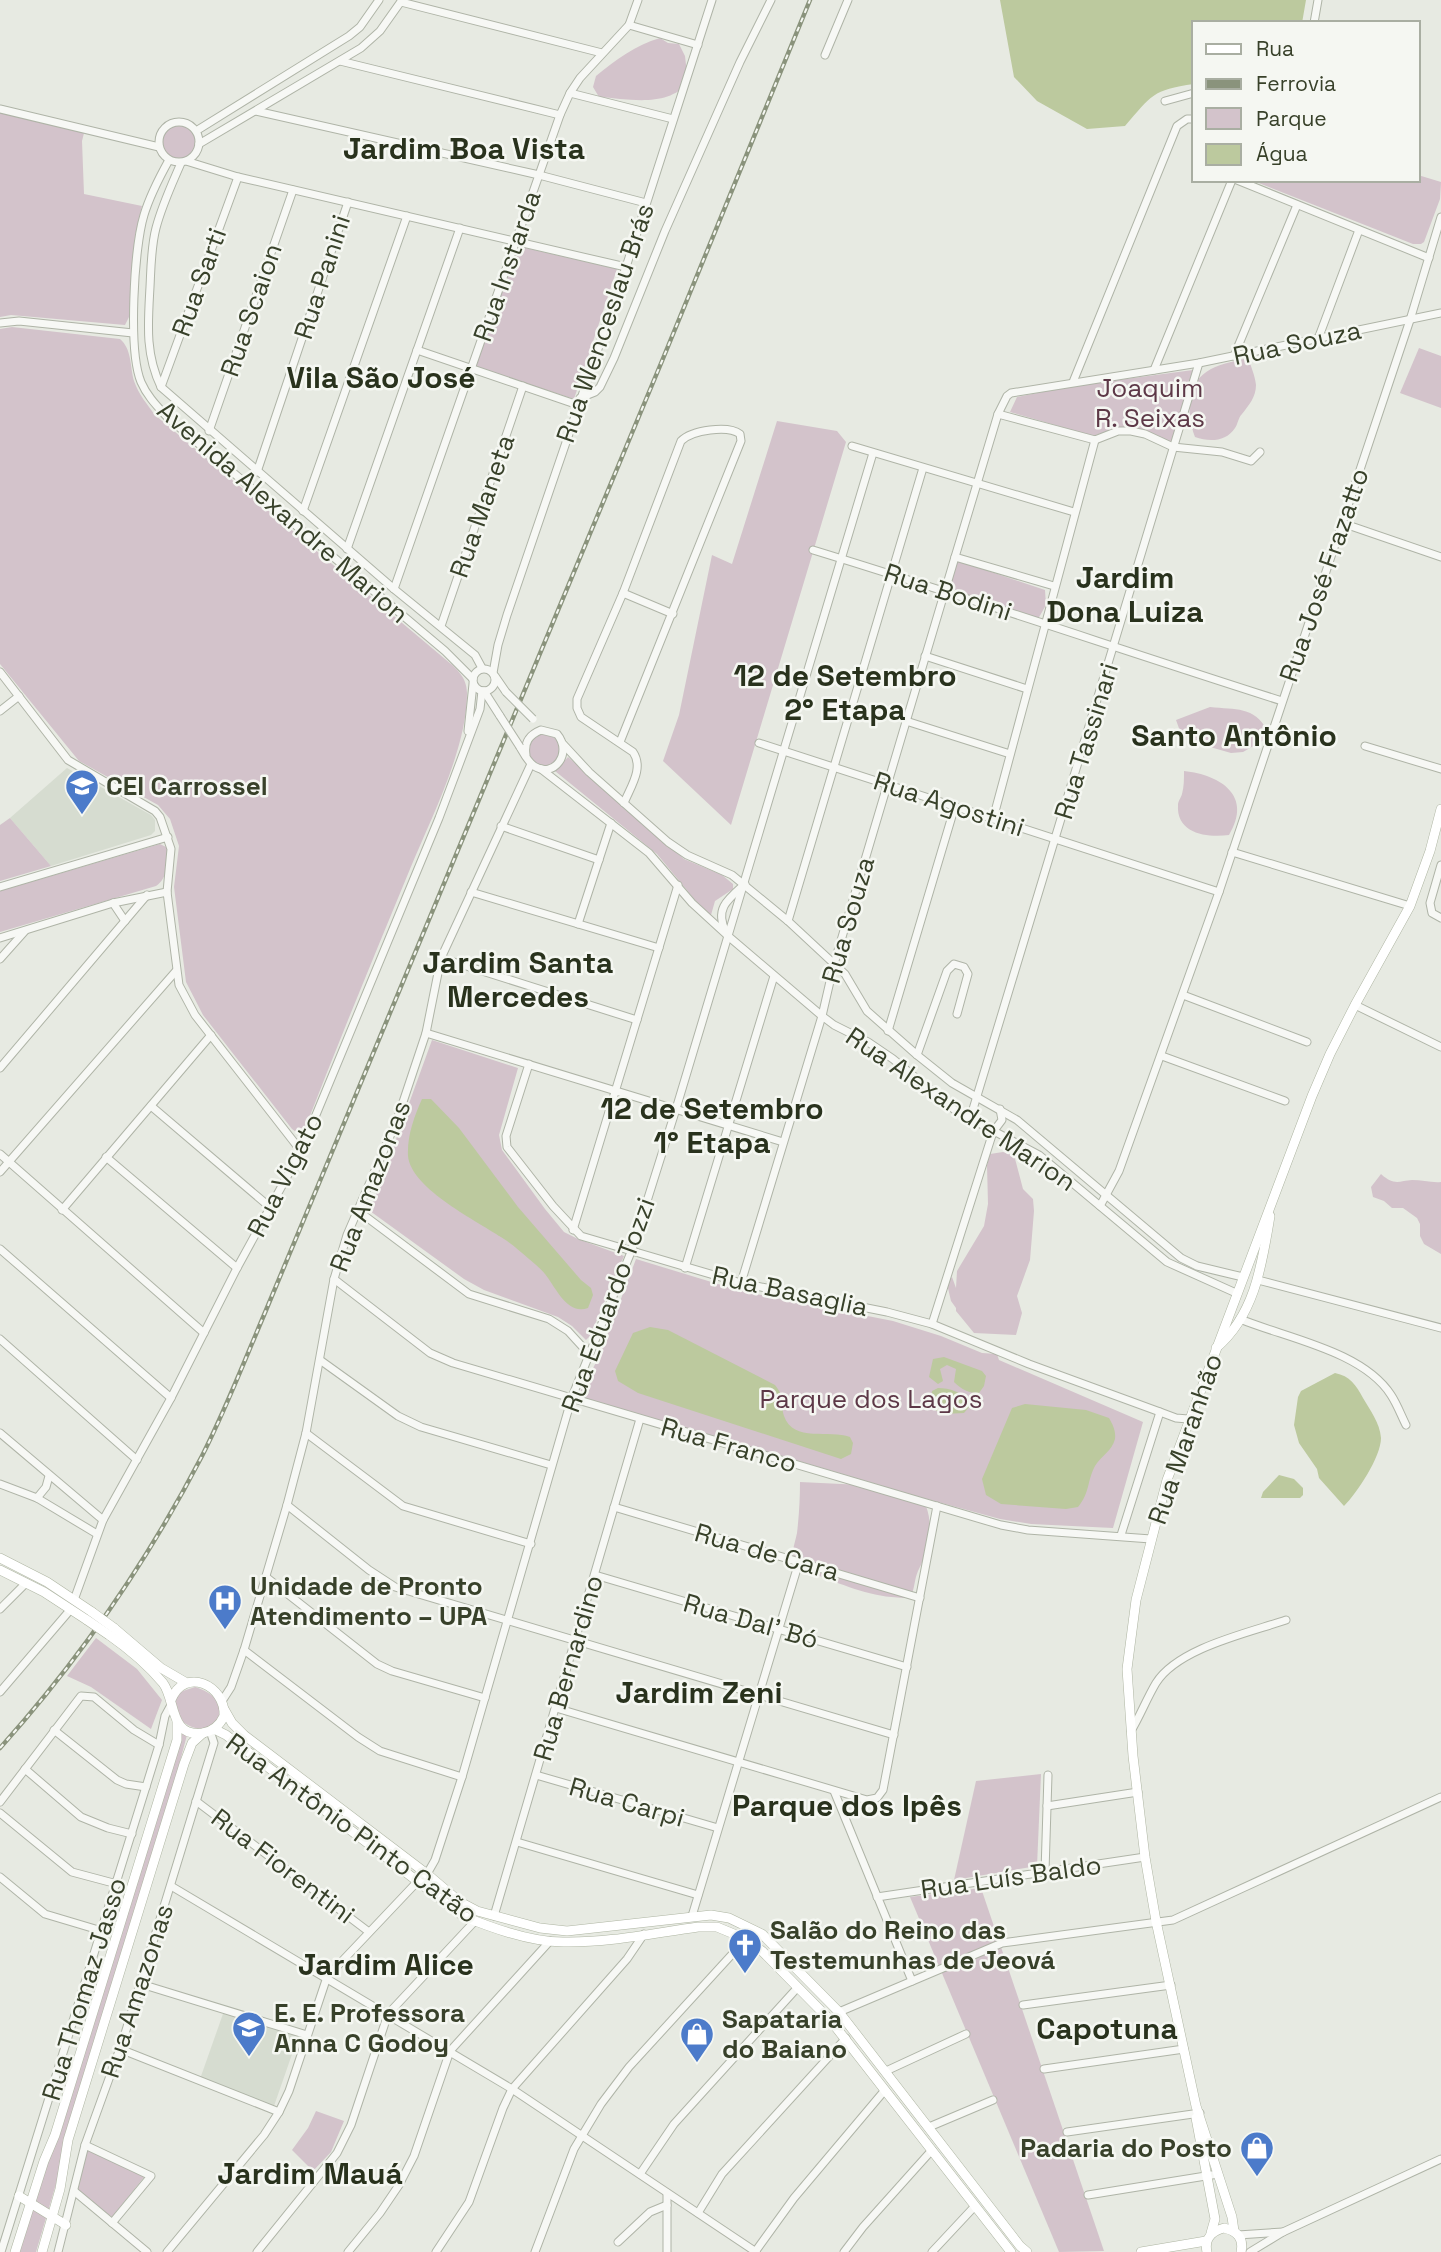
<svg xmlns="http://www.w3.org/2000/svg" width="1441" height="2252" viewBox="0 0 1441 2252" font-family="'Space Grotesk',sans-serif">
<rect width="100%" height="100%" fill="#e7eae2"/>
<g fill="#d6dcd0">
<path d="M67,768L151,815L155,820V831L151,835L51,866L10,818Z"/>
<path d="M224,2011L298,2037L274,2106L200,2079Z"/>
</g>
<g fill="#d3c3cb">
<path d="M660,38L668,43L679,44L685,56L688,82C668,108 629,99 599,97L593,87L596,76C616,60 635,45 660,38Z"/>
<path d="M0,113L84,133L82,141L84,194L142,206L135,236L129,317L125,325L11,315L0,317Z"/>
<circle cx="179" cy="143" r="17"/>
<path d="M1418,175L1441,182L1440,199L1424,242L1421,244H1413L1251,180H1418Z"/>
<path d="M517,246L617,269L574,399L475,367Z"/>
<path d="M12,327L120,339C132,349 130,367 134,381C139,395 147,404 155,415L445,659C456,668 467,677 467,693C467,749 431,818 410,869C374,956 338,1043 304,1131L299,1134L292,1129L203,1015L186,982L174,887L179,846L170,819L158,805L79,761L0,664V329Z"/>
<path d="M1419,348L1441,356V408L1400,393Z"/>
<path d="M1248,358C1251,366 1255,376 1256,385C1256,397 1249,405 1242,414C1238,418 1238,424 1235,428C1226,442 1209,442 1195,437C1186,413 1186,382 1211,369C1222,363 1236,361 1248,358Z"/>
<path d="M1193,370L1171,443L1146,430L1117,428L1093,436L1010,412L1017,397L1073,386Z"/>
<path d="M777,421L837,431L846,442L731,825L663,761L679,715L712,555L732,564Z"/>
<path d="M956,560L1045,590L1046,605L1038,619L947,588Z"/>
<path d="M1210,707C1236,710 1254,706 1267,730L1264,740L1243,752L1231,753L1210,747L1190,737L1180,731L1176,720Z"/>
<circle cx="544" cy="750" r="16"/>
<path d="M568,757L684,859L722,875L733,884V889L715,901L711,915L700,906L657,854L555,771Z"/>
<path d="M1184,771C1221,775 1253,796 1229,835C1208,838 1176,834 1178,805C1178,801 1181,798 1182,794C1184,787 1184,779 1184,771Z"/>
<path d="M10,818L51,866L0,881V825Z"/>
<path d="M160,844L168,848C170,860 167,879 156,886L0,932V891Z"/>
<path d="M432,1040L518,1068L499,1135L502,1150L545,1209L564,1232L578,1239L624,1256L590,1336L586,1340L572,1326L558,1317L484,1290L464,1279L370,1211Z"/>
<path d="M1003,1152L1014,1155L1023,1189L1033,1199L1034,1211L1030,1260L1017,1296L1022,1313L1016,1335L974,1333L956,1311V1308L951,1301L947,1284L952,1277L956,1288L957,1271L984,1226L988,1204L987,1165L990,1154Z"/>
<path d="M1381,1174C1394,1186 1399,1181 1412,1180C1422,1180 1432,1183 1441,1182V1254L1424,1244L1420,1236V1224L1417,1218L1403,1208H1392L1384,1201L1373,1197L1371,1187Z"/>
<path d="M636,1259L741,1291L893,1321L941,1336L982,1353L997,1354L999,1360L1143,1422L1113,1528L1031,1524L1000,1519L887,1488L926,1506C934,1528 929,1550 918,1571C914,1580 915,1589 910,1598C875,1598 854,1589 822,1577C811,1572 802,1569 793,1560C792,1549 795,1543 797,1533C799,1516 800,1499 800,1482L883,1486L578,1396L599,1357Z"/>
<path d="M96,1638L137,1669L162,1700L151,1729L91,1687L67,1676Z"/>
<path d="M195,1687C212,1692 225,1703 217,1721L204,1730C183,1727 165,1713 180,1692Z"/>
<path d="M181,1732L187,1735L179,1765L36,2252H18Z"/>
<path d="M1041,1774L1037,1866L954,1880L976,1781Z"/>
<path d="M981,1888L1104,2251L1059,2252L910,1897Z"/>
<path d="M316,2111L344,2121L331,2152L313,2171L292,2150L308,2128Z"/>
<path d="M88,2149L145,2176L112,2217L77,2190Z"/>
</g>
<g fill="#bcc99e">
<path d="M1000,0H1306L1302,23H1194V84C1152,90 1152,95 1125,126L1087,129L1037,101L1014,77Z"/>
<path d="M422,1099H431L459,1128L518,1207L581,1280L591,1288L593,1295L588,1308C567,1316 555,1286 545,1274C541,1269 535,1264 529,1259C521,1252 513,1245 504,1239C479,1222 411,1189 408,1156C407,1136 414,1117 422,1099Z"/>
<path d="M650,1327L668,1330L775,1385C786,1399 780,1402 784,1416C793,1443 830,1429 850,1437L853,1443L851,1454L841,1459L638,1393L618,1381L615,1371L633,1333Z"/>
<path d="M944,1357L982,1371L986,1376L984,1386L979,1393C969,1393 962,1390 954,1382L956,1369L947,1365L940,1369L943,1381L938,1384L929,1377L933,1359Z"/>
<path d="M1335,1373C1350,1376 1356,1385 1363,1398C1370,1410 1380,1423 1381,1438C1381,1457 1357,1493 1344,1506L1319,1478L1317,1469L1299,1443L1294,1425L1298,1397L1301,1391Z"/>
<path d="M938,1388C950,1388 961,1392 969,1401V1407L964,1413C951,1414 940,1414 930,1407L932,1391Z"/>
<path d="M1025,1404L1086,1410L1109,1418C1113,1425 1116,1431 1115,1439C1112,1451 1101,1456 1095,1466C1087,1481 1090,1493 1078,1507L1066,1509L1001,1504L986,1495L982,1479L1012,1408Z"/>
<path d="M1279,1475L1294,1479L1303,1488V1495L1300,1498H1261L1263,1492Z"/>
</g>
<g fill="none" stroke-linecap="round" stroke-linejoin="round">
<g stroke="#afb4a7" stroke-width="9">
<g id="minor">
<path d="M401,2L602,53"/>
<path d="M1314,23L1318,0"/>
<path d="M629,25L698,45"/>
<path d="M825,55L848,0"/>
<path d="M340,61L560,115"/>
<path d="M570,93L673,119"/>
<path d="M1165,101L1194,93"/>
<path d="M0,109L159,147"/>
<path d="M256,111L539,175L646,203"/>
<circle cx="179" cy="142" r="20"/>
<path d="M196,131L349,36L360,27L379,0"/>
<path d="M199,144L361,48L380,31L402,0"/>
<path d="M169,160C159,178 150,195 144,215C134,248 128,350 141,382C147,396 157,406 167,417L445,651L473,679"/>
<path d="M186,161L238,177L626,267"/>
<path d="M181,163C172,184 162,205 156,228C151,247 151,267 150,287C148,323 145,354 161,387L394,589L475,655L482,668"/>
<path d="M1237,180L1429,258"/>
<path d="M0,323L19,321L133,333"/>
<path d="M1318,339L1359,230"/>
<path d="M417,350L578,405"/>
<path d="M1234,356L1297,205"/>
<path d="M1154,370L1232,180"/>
<path d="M1073,382L1177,126L1187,119H1194"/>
<path d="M161,387L238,177"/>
<path d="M580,398L595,392L600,387L614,358L665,231L740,62L771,0"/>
<path d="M998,414L1095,440L1118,431H1131L1145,434L1173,447L1222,452L1251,461L1260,452"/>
<path d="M209,431L293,190"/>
<path d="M852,446L1074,512"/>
<path d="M257,472L348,202"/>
<path d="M303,511L407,216"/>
<path d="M1342,523L1441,557"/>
<path d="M347,549L460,228"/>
<path d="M813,550C970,598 1125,651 1282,701"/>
<path d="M1054,586L955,557L998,414L1007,396L1011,393L1199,363L1441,313"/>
<path d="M394,589L560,115L570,93L580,78L629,25L638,0"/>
<path d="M623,593L673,614"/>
<path d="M441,626L523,386"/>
<path d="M925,656L1027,689"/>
<circle cx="484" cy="680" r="11"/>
<path d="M0,672L68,760L155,811L160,817L171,849L167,892L179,985L195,1015L301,1151"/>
<path d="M493,673L498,645L507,615L626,267L712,0"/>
<path d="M495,676L506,692"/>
<path d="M484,691L500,716"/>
<path d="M0,711L19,696"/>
<path d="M906,721L1010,754"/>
<path d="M468,731L473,684"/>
<path d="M620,742L741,441L740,434C728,425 692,430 681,441L623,593L577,699V708L581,717L633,752C644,768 631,786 624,803"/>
<path d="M759,743L1219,892"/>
<path d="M563,744L589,772L668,842L687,855L732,875L788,921L845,974L867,1011L917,1055L952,1083L1017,1120L1181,1258L1197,1266L1243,1277"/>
<path d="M1365,746L1441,769"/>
<path d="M520,747C524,754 528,762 534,766C554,779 573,753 557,734L541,730C529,735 524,742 526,755"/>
<path d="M541,769L649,853L692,903L728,936L822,1016L834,1025L868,1042L893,1059L956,1111L1039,1155L1167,1262L1236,1293"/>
<path d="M993,819L1095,440"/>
<path d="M501,826L599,860"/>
<path d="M1232,852L1410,906"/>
<path d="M1441,865L1430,903L1432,913L1441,918"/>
<path d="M0,887L168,837"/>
<path d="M471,892L659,948"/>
<path d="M113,903L125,921"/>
<path d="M788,921L923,468"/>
<path d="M578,924L611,823"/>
<path d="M726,932C714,909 728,899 745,884"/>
<path d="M0,938L113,903L167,892"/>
<path d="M441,958L637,1020"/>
<path d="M0,959L25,931"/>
<path d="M1183,995L1307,1042"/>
<path d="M1355,1005L1441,1047"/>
<path d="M888,1031L955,806"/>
<path d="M426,1033L783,1142"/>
<path d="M917,1055L947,971L954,964L964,967L968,974L957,1014"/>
<path d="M1162,1056L1285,1101"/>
<path d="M529,1064L506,1136L507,1147L553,1206L581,1236L741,1283L887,1312L932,1324L1029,1364L1160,1412L1176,1418L1188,1419"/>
<path d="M0,1068L147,895"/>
<path d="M151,1106L271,1208"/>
<path d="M970,1119L1199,363"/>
<path d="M0,1154L204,1333"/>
<path d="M106,1157L237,1268"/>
<path d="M0,1172L176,971"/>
<path d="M1100,1206L1119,1171L1219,892L1410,320L1441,217"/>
<path d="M62,1210L211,1035"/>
<path d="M357,1210L469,1294L549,1319L568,1331L589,1354"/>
<path d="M573,1230L678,885"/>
<path d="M0,1249L171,1398"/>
<path d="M685,1268L774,976"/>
<path d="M334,1279L430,1353L453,1363L1001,1525L1028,1530L1151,1539"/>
<path d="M1258,1280L1441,1328"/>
<path d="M741,1283L822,1016L834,964L955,557"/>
<path d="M1240,1319C1286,1338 1363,1351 1391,1395C1397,1404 1401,1415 1406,1425"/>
<path d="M932,1324L993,1132L1002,1120L1000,1109"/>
<path d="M0,1339L137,1460"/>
<path d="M320,1360L398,1416L421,1427L551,1465"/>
<path d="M0,1433L103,1520"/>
<path d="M306,1433L403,1506L531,1544"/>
<path d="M0,1484L37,1498L97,1534"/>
<path d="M37,1498L46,1487L49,1476"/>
<path d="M287,1505L369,1570L395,1587L894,1735"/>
<path d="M614,1507L920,1598"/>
<path d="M1121,1535L1160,1412"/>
<path d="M595,1575L907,1667"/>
<path d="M266,1577L377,1664L392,1671L485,1698"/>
<path d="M74,1600L103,1520L171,1398L237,1268L301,1151L439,818L480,709L482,691"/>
<path d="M0,1609L26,1583"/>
<path d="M244,1650L358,1737L380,1751L462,1777"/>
<path d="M0,1692L71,1609"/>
<path d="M222,1701L231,1687L244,1650L287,1505L306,1433L334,1279L347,1235L397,1120L426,1033L441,958L531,764"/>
<path d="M556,1708L867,1800L877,1798L883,1790L937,1506"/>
<path d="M54,1730L117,1780L126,1784L146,1787"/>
<path d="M1131,1731C1140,1716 1147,1698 1156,1683C1178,1648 1248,1633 1286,1620"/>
<path d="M25,1769L81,1817L108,1828L132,1834"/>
<path d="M536,1775L718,1828"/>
<path d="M834,1791L912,1981"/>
<path d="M196,1801L369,1932"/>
<path d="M0,1802L81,1696L94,1697L134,1730L159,1745"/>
<path d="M1047,1806L1138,1792"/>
<path d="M0,1813L72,1872L117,1884"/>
<path d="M517,1842L698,1895"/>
<path d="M1045,1872L1048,1775"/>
<path d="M0,1877L45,1914L102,1931"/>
<path d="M417,1883L427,1881V1874L435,1860L462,1777L572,1397L631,1252L676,1109L873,453"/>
<path d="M171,1886L512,2089L756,2252"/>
<path d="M877,1897L1145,1857"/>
<path d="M494,1916L640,1419"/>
<path d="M692,1916L799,1562"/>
<path d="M141,1984L307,2035"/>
<path d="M1023,2005L1171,1985"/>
<path d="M839,2012L1002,1943L1173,1920L1441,1797"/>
<path d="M120,2049L279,2112"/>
<path d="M1044,2069L1184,2049"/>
<path d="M886,2071L966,2034"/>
<path d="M929,2127L993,2100"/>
<path d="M1067,2132L1200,2113"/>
<path d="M85,2145L151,2176L112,2223"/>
<path d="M640,2174L674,2124L798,1987"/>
<path d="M74,2191L147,2252"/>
<path d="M1088,2195L1218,2174"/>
<path d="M698,2213L722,2174L846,2038"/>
<path d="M1238,2235L1283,2232"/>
<path d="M618,2242L650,2212L667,2205"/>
<path d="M1,2252L159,1745L165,1716L171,1705"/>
<path d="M58,2252L85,2145L123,2040L214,1743L210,1731"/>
<path d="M167,2252L264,2135L279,2112L289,2091L327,1977L417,1882L418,1876L427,1874"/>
<path d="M257,2252L337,2153L351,2125L388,2014L475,1921"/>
<path d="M348,2252L380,2213L399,2185L414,2156L450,2051L550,1941"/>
<path d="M436,2252L469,2202L503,2108L512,2089L627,1959L644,1934"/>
<path d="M535,2252L574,2149L601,2104L629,2067L746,1939"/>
<path d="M667,2252V2193"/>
<path d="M755,2252L794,2198L885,2090"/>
<path d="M844,2252L863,2227L932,2150"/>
<path d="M932,2252L975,2206"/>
<path d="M1250,2252L1283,2232L1441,2159"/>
</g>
</g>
<g stroke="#aeb5a2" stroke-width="10">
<g id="major">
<path d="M1216,1348C1255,1315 1262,1264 1270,1216"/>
<path d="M0,1558L47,1582L92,1612"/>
<path d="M0,1570L44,1592L87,1620"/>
<path d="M114,1628L161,1668L185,1682"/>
<path d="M109,1635C129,1649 147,1664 163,1683C176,1700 169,1738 203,1733C213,1731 220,1725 224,1716C226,1685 184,1666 171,1700"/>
<path d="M224,1709L232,1723L244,1735L427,1874L460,1902L477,1911L540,1928L567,1931L711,1915L729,1918L762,1934L839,2012L1020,2246L1027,2252"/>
<path d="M214,1729L226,1735L463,1916C494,1929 530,1942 563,1942C608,1943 654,1933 698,1927H717L746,1939L762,1951L831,2021L1011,2252"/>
<path d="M1196,2118L1215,2219L1211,2233"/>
<path d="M19,2196L66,2225"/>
<path d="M1234,2231L1232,2217L1196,2106L1156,1921L1145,1857L1133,1756L1127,1669L1136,1600L1167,1480L1312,1096L1330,1054L1355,1005L1410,906L1430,851L1441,809"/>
<path d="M15,2252L44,2161L55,2135L177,1740V1722"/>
<path d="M42,2252L60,2189L68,2140L184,1764L192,1743L203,1733"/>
<path d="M1141,2252L1206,2241"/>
<path d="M1207,2252C1204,2239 1212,2231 1224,2228C1237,2231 1244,2238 1241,2252"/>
</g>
</g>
<use href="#minor" stroke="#f7f8f5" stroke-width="7"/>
<use href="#major" stroke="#fff" stroke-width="9"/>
<g stroke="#8a937c" stroke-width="4.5">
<path id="rail" d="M0,1748C80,1659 147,1562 202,1456C225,1411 244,1362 264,1315L662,361L810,0"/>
</g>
<use href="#rail" stroke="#f5f7f2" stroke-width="2" stroke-dasharray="5" stroke-linecap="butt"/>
<g stroke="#afb4a7" stroke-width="9" stroke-linecap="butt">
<g id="minor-bridge">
<path d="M506,692L533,719"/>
<path d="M500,716L520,747"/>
</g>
</g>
<g stroke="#aeb5a2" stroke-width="10" stroke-linecap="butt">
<g id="major-bridge">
<path d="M92,1612L114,1628"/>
<path d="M87,1620L109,1635"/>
</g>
</g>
<use href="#minor-bridge" stroke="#f7f8f5" stroke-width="7"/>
<use href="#major-bridge" stroke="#fff" stroke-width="9"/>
</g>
<defs>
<g id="school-pin" transform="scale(1.75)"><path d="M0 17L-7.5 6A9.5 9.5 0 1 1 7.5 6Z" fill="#4c7bca" stroke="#f5f7f2"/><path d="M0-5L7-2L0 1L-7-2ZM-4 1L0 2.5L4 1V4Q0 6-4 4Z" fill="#fff"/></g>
<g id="hospital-pin" transform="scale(1.75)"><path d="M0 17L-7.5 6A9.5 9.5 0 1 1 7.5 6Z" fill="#4c7bca" stroke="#f5f7f2"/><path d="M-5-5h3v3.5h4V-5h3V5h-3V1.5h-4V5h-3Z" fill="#fff"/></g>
<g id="church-pin" transform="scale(1.75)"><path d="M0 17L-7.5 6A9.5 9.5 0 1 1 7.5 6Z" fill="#4c7bca" stroke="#f5f7f2"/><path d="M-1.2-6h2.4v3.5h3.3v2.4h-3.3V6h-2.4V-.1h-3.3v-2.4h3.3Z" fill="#fff"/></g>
<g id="shop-pin" transform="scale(1.75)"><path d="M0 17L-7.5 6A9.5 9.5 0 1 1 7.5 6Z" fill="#4c7bca" stroke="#f5f7f2"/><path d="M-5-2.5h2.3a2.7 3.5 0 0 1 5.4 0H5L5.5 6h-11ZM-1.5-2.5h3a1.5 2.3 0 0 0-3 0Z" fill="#fff"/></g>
</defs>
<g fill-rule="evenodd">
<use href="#school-pin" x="82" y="786"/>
<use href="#hospital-pin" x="225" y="1601"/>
<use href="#church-pin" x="745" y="1945"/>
<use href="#school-pin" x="249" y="2028"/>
<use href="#shop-pin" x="697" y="2034"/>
<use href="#shop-pin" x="1257" y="2148"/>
</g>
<g text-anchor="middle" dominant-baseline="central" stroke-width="5" stroke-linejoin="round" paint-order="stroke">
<g font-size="26" fill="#38412a" stroke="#f5f7f2">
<text transform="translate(507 266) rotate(-71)">Rua Instarda</text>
<text transform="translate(322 277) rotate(-72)">Rua Panini</text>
<text transform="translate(199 282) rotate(-70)">Rua Sarti</text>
<text transform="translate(251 310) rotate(-71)">Rua Scaion</text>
<text transform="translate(605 323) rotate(-71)">Rua Wenceslau Brás</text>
<text transform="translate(1297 343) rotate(-12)">Rua Souza</text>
<text transform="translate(482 506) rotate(-71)">Rua Maneta</text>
<text transform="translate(283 512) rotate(41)">Avenida Alexandre Marion</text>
<text transform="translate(1324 575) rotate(-71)">Rua José Frazatto</text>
<text transform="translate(948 592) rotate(18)">Rua Bodini</text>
<text transform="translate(1086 741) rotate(-73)">Rua Tassinari</text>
<text transform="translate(949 804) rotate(18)">Rua Agostini</text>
<text transform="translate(848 920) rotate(-74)">Rua Souza</text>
<text transform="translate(961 1109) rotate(34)">Rua Alexandre Marion</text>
<text transform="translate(285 1175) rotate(-63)">Rua Vigato</text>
<text transform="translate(370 1186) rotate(-69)">Rua Amazonas</text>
<text transform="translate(790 1291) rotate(12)">Rua Basaglia</text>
<text transform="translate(608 1305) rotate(-70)">Rua Eduardo Tozzi</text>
<text transform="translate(1185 1439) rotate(-71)">Rua Maranhão</text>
<text transform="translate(729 1445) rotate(16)">Rua Franco</text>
<text transform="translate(767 1552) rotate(16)">Rua de Cara</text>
<text transform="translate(751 1621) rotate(16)">Rua Dal' Bó</text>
<text transform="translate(568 1668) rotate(-74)">Rua Bernardino</text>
<text transform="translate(627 1802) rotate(16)">Rua Carpi</text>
<text transform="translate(352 1828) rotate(36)">Rua Antônio Pinto Catão</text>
<text transform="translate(283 1866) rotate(37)">Rua Fiorentini</text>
<text transform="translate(1011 1877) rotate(-8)">Rua Luís Baldo</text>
<text transform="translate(84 1989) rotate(-73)">Rua Thomaz Jasso</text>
<text transform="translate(137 1991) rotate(-72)">Rua Amazonas</text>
</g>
<g font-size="26" fill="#5d3847" stroke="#f5f7f2">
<text x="1150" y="388">Joaquim<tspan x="1150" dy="30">R. Seixas</tspan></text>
<text x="871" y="1399">Parque dos Lagos</text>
</g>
<g font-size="26" font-weight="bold" fill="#38412a" stroke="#f5f7f2" text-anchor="start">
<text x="106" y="786">CEI Carrossel</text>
<text x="250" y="1586">Unidade de Pronto<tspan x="250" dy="30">Atendimento – UPA</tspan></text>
<text x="770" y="1930">Salão do Reino das<tspan x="770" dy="30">Testemunhas de Jeová</tspan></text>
<text x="274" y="2013">E. E. Professora<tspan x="274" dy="30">Anna C Godoy</tspan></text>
<text x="722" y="2019">Sapataria<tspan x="722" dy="30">do Baiano</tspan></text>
<text x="1232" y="2148" text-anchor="end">Padaria do Posto</text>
</g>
<g font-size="30" font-weight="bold" fill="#29321d" stroke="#f5f7f2">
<text x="464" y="148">Jardim Boa Vista</text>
<text x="381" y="377">Vila São José</text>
<text x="1125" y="577">Jardim<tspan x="1125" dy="34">Dona Luiza</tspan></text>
<text x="845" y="675">12 de Setembro<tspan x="845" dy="34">2° Etapa</tspan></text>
<text x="1234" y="735">Santo Antônio</text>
<text x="518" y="962">Jardim Santa<tspan x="518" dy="34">Mercedes</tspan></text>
<text x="712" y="1108">12 de Setembro<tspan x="712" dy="34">1° Etapa</tspan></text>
<text x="699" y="1692">Jardim Zeni</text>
<text x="847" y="1805">Parque dos Ipês</text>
<text x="386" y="1964">Jardim Alice</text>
<text x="1107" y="2028">Capotuna</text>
<text x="310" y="2173">Jardim Mauá</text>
</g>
</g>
<rect x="1192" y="21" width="228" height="161" fill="#f5f7f2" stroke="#a9aea2" stroke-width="2"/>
<rect x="1206" y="44" width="35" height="10" fill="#ffffff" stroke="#a9aea2" stroke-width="2"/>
<text x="1256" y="56" font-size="21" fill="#38412a">Rua</text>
<rect x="1206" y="79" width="35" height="10" fill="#8a937c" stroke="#a9aea2" stroke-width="2"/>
<text x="1256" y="91" font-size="21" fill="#38412a">Ferrovia</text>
<rect x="1206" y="108" width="35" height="21" fill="#d3c3cb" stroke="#a9aea2" stroke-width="2"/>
<text x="1256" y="126" font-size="21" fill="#38412a">Parque</text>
<rect x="1206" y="144" width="35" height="21" fill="#bcc99e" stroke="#a9aea2" stroke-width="2"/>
<text x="1256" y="161" font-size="21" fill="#38412a">Água</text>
</svg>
